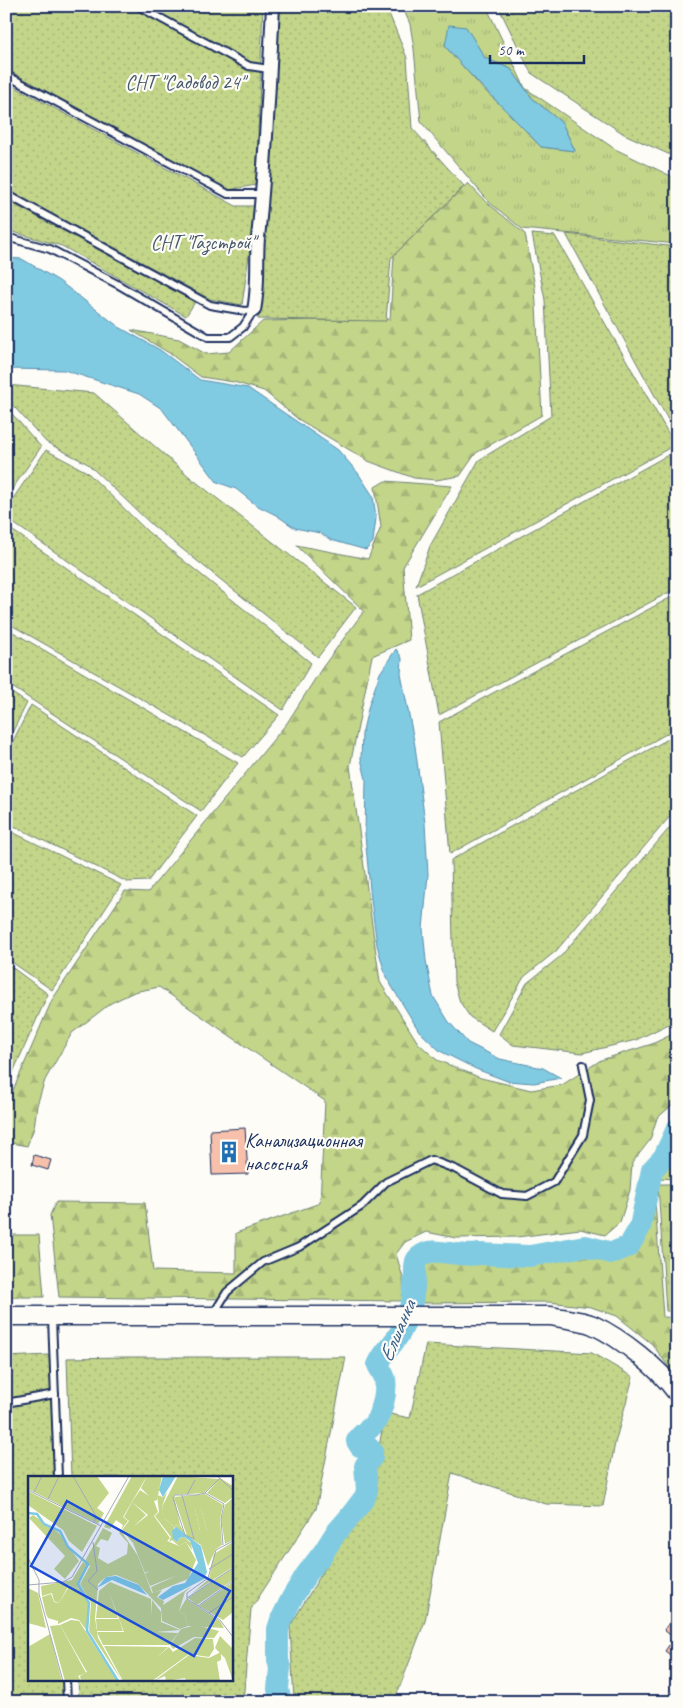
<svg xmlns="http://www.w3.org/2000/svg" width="683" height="1708" viewBox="0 0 683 1708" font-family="Caveat,sans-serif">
<defs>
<pattern id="grass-tufts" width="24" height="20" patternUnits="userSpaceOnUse" patternTransform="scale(1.25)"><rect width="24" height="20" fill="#c3d589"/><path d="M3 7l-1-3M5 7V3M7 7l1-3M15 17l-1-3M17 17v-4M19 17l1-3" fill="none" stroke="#a7b779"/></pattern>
<pattern id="forest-firs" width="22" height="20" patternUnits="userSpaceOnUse" patternTransform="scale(1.25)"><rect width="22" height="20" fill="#c3d589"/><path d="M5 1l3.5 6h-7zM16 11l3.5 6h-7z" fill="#a7b779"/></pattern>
<pattern id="park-dots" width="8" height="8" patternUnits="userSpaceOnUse" patternTransform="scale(1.25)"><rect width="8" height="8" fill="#c3d589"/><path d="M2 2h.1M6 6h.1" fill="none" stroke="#a7b779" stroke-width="1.8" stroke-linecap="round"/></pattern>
</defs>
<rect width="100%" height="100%" fill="#fdfcf7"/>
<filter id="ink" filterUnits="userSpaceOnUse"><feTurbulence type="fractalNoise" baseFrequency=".02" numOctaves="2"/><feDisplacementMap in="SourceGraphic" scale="10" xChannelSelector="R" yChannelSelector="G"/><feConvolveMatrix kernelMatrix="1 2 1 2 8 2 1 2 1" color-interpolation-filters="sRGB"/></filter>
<g filter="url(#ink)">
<g fill="url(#grass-tufts)" stroke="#6f8274" fill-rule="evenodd">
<path d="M402,6H486L525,88L615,149L677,179V244L522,229L489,202L421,122L414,49L410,24ZM465,27L485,58L511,69L532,98L562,123L575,151L541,147L506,110L483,89L445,46Z"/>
<path d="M677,1125V1179L656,1178L644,1173Z"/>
<path d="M658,1184H677V1311H666Z"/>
</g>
<g fill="url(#forest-firs)" stroke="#6f8274">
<path d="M468,183L484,200L525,234L535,287L542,415L476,453L460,476L436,480L414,478L368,461L298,419L264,391L234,382L201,377L169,353L131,330L179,339L206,354L229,352L263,321L390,319L394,255Z"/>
<path d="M385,481L452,486L403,567L409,640L372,656L350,766L380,982L418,1043L437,1060L481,1078L531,1090L562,1085L601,1060L652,1044L677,1032V1101L657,1118L650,1140L632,1163L630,1190L620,1222L605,1235L580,1229L517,1237L456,1238L426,1232L405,1242L396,1254L403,1278L404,1301L59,1297L50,1215L56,1202L145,1203L153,1271L236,1273V1233L320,1203L325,1101L159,987L134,992L111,1003L72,1033L45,1080L37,1105L34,1128L27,1146L6,1142V1116L11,1095L52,1000L125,891L148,892L287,723L322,668L364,611L296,545L368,559L381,527L375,487Z"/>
<path d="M646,1180L654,1186L663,1317L677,1318V1378L652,1344L617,1316L591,1307L549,1302L421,1303L418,1276L411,1254L421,1245L457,1251H515L579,1242L599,1249L620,1245L636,1218Z"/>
<path d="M6,1235H39L44,1297H6Z"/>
</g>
<g fill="url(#park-dots)" stroke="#6f8274">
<path d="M6,6H263L256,185L228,190L6,69Z"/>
<path d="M278,6H386L407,58L412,128L464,186L391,258L386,321L258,319Z"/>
<path d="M498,6H669L677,29V158L624,134L531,73Z"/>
<path d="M6,82L236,206H256L242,305L210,299L6,189Z"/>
<path d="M6,200L195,302L186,316L62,246L6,230Z"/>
<path d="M532,234L555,236L675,445L416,586L430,546L479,460L551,416L545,300Z"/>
<path d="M566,234L677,247V436Z"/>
<path d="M6,385L94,393L191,478L356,607L318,657L152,525L88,464L46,442L6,398Z"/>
<path d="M6,407L41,447L6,498Z"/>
<path d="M46,450L87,472L148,532L311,663L283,710L6,518V509Z"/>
<path d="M677,450V588L439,715L417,594Z"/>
<path d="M6,526L279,715L243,757L6,622Z"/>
<path d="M677,594V728L450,854L439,722Z"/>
<path d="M6,628L238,763L201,811L6,683Z"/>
<path d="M6,689L27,703L6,745Z"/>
<path d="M31,705L197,816L148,881L127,882L6,822V755Z"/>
<path d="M677,734V808L556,951L524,977L492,1031L470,1017L460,1002L454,982L451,860Z"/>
<path d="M677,819V1020L636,1040L582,1053L513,1045L499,1034L527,983L561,956Z"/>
<path d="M6,829L121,885L52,990L6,958Z"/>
<path d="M6,963L48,994L6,1088Z"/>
<path d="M426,1344L592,1353L633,1377L615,1443L603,1506L546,1504L452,1473L425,1621L394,1702H294L290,1626L371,1492L385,1413L410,1418Z"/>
<path d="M49,1355L55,1477H29V1679H64L65,1702H6V1357Z"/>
<path d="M124,1357H346L316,1509L251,1609L243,1702H79L78,1679H231V1477H71L67,1358Z"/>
</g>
<g fill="#81cbe2" stroke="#588dad">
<path d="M449,25L466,27L485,58L511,69L532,98L562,123L575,151L541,147C510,113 475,82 445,46Z"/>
<path d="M6,258L22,259L59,281L119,327L160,350L200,380L248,388L338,450L358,473L373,496L376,518L373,542L366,550L331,540L320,533L295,528L276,515L256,505L236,489L217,482L162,409L139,394L64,370L6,369Z"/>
<path d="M396,649L402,658L401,674L415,746L425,823L428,874L423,929L426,961L433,996L449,1022L468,1043L500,1059L543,1068L561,1078L534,1083L507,1081L476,1069L440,1051L419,1031L386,977L377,945L371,900L365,835L366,779L361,759L362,734L369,705L380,673Z"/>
</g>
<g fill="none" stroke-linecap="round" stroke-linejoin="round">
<path stroke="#81cbe2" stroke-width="22" d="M281,1702L278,1689L280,1668L278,1660V1629L281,1620L292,1598L306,1575L323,1553L335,1534L349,1518L365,1497L367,1490L365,1466L372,1457V1451L368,1447L360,1446L357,1441C361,1433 368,1431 373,1425C382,1414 387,1393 385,1379C384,1375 380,1369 378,1365C384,1351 392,1346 400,1333C405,1324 409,1311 412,1301C413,1296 415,1280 415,1274C415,1263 414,1258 426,1253C438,1248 462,1258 479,1254L530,1256L585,1246L612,1253L629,1246L640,1227L652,1170L664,1157L677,1129"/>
</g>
<g fill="#f7c0ab" stroke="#1b2f5e">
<path d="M245,1128L248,1174L212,1175L210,1130Z"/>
<path d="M34,1155L51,1160L48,1170L32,1165Z"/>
<path d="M677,1611V1660L665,1651L674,1638L664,1630Z"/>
</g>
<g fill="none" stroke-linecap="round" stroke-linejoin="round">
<g stroke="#1b2f5e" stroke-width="10">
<g id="lane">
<path d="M138,6L249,66L269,69"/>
<path d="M6,75L228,194H262"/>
<path d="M6,194L210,305L245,311L254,310"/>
<path d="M6,237L50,249L117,284L208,337H230L243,327L254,310"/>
<path d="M214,1313L227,1292L263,1262L299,1247L362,1206L386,1182L431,1160L455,1169L502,1194L527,1196L554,1182L583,1135L590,1100L583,1065"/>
<path d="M52,1318L58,1477"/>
<path d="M6,1403L55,1394"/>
<path d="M66,1679L67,1702"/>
</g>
</g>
<g stroke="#1b2f5e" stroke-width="16">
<g id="street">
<path d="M254,310C259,286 256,262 258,238C266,161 269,83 273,6"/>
<path d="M674,1702L677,1698"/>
</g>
</g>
<g stroke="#1b2f5e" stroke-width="21">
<path id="secondary" d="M6,1316H551C564,1319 580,1320 593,1325C621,1338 659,1368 677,1393"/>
</g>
<use href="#lane" stroke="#fdfcf7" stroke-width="6"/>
<use href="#street" stroke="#fdfcf7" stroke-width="12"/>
<use href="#secondary" stroke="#fdfcf7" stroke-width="18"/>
</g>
</g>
<defs>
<g id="building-bare" transform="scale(1.725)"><path d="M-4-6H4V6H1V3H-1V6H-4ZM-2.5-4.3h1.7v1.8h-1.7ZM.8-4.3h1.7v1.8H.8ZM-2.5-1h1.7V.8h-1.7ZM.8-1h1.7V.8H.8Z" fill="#1f6fb2" stroke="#fdfcf7" stroke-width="2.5" paint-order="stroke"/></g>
</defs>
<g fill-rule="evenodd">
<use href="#building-bare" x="229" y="1152"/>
</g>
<g text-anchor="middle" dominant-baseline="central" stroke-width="4.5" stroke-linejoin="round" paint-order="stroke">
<g font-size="20" fill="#455869" stroke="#fdfcf7">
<text x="185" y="82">СНТ "Садовод 24"</text>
<text x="203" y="242">СНТ "Газстрой"</text>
</g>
<g font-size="20" fill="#1b2f5e" stroke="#fdfcf7" text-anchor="start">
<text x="245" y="1140">Канализационная<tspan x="245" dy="23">насосная</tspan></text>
</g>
<g font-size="21" font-style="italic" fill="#3a5e86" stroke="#fdfcf7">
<text transform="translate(397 1331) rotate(-67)">Елшанка</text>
</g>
</g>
<g transform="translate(28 1476)">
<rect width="205" height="205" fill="#fdfcf7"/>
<path d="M139,16L134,31L137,43L145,50L152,49L157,58L146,51L145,63L150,66L151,62L156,61L163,67L164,74L158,66L151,70L144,64L141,66L143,61L127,40L131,36L129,19L135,21ZM42,109L56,115L58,119L61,127L59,155L51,144L43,142L30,148V145L20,142L18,138L14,121L23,118L26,126L31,127ZM43,144L51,145L89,205H53L52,200L59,196L32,149ZM168,149L191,155L186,162L166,161L145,173L142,169L153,153ZM22,158L34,205H0V171Z" fill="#c3d589"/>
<path d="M104,0H119L95,41L100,45L93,54L95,49L88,44L82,53L76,51ZM75,52L84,57L80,65L73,63L68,70L72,72L70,82L80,88L99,78L100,67L91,57L93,55L110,80L124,117L134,114L129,121L136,125L135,129L164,110L157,116L151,135L157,139L160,150L152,153L134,145L133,132L110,108L88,99L78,101L70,108L67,142L70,162L94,205L61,155L63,127L52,108L62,90L57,85ZM55,86L61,89L50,108L55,114L41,109L31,127L26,125L24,117L14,120L13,110L44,104ZM0,112L10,117L18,152L0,147ZM192,160L205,173V205L197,182L187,172Z" fill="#c3d589"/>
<path d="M167,32H173L179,55H172Z" fill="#c3d589"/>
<path d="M0,0H69L81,17L69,32L76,37L70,48L0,13ZM119,0H134L129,24L126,25L130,36L126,40L142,62L139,65L151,70L158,66L168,84L160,103L125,117L123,111L150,99L122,110L117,98L122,95L117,97L105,67L94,54L101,45L96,41L104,26L118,39L105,51L120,39L104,26L112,14L121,20L113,12ZM150,0L191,3L176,17L146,19L152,49L145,50L136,42L134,31ZM192,2L205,10V21L197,27L179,17ZM0,15L69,50L54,76L41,65L35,54L0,29ZM177,18L195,29L192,43L194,69L188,73L180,90L173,69L159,60L146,21ZM167,32H173L179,55H172ZM205,22V64L197,68L193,43L197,29ZM5,39L31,57L51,85L37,103L26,93L37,80L1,42ZM205,66V91L163,118L181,103L186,78ZM205,92V104L169,129L160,122ZM82,106L123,123L124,140V124L133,136V146L152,154L128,156L150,157L141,169H75L69,156H105H96L81,116L90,142H68L71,115ZM205,106V136L195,144L171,130ZM158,123L192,145L196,152L160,150L157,139L151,135ZM68,143H91L95,155H69ZM32,149L58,197L50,200L53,205H37L22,150ZM167,162L185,163L186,173L181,181L161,178L124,205H95L76,170L140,171L128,182L141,171L145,176ZM193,176V184L189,186L192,205H158L157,202L138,205L137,200L126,205L161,179L181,182Z" fill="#c3d589" fill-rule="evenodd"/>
<path d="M135,0H148L135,21L131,14ZM148,51L173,70L179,96L176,103L135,124L130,121L145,110L157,107L170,87L162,65L156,61L151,62L150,66L145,63L144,55ZM88,100L111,109L119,119L84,104L69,112L78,101Z" fill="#81cbe2"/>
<path fill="none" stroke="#81cbe2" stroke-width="2.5" d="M0,37L9,38L16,48L32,55L40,71L60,88L50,108L61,127L59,155L90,205"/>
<path fill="none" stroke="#a3aaba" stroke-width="1" d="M45,0L68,40L66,47M189,0L205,14M192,2L177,17L196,28L193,43L195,69M0,14L73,50M6,16L14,0M154,19L166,63L157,59L145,22L147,19H168L177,17M159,19L167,4M20,23L31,0M65,66L69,95L60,105L70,114M0,82L11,104V118L35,205M181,93L205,78M0,109L35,106L44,101L101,0M159,122L205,92M159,123V117L180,102L188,74L205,65M159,123L192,144L205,161M170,130L205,105M181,137L205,121"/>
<path fill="#1d4ed8" fill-opacity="0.15" stroke="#1d4ed8" stroke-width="2.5" d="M39,25L202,115L166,180L3,90Z"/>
<rect width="205" height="205" fill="none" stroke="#1b2f5e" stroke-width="2.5"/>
</g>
<rect width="683" height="1708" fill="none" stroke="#fdfcf7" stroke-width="25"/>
<rect x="12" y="12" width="658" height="1683" fill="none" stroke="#1b2f5e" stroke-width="2" filter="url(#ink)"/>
<path d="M490 55v8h94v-8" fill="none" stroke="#1b2f5e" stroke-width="2.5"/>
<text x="498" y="55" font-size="15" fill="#1b2f5e" stroke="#fdfcf7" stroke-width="4" paint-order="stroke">50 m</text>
</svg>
